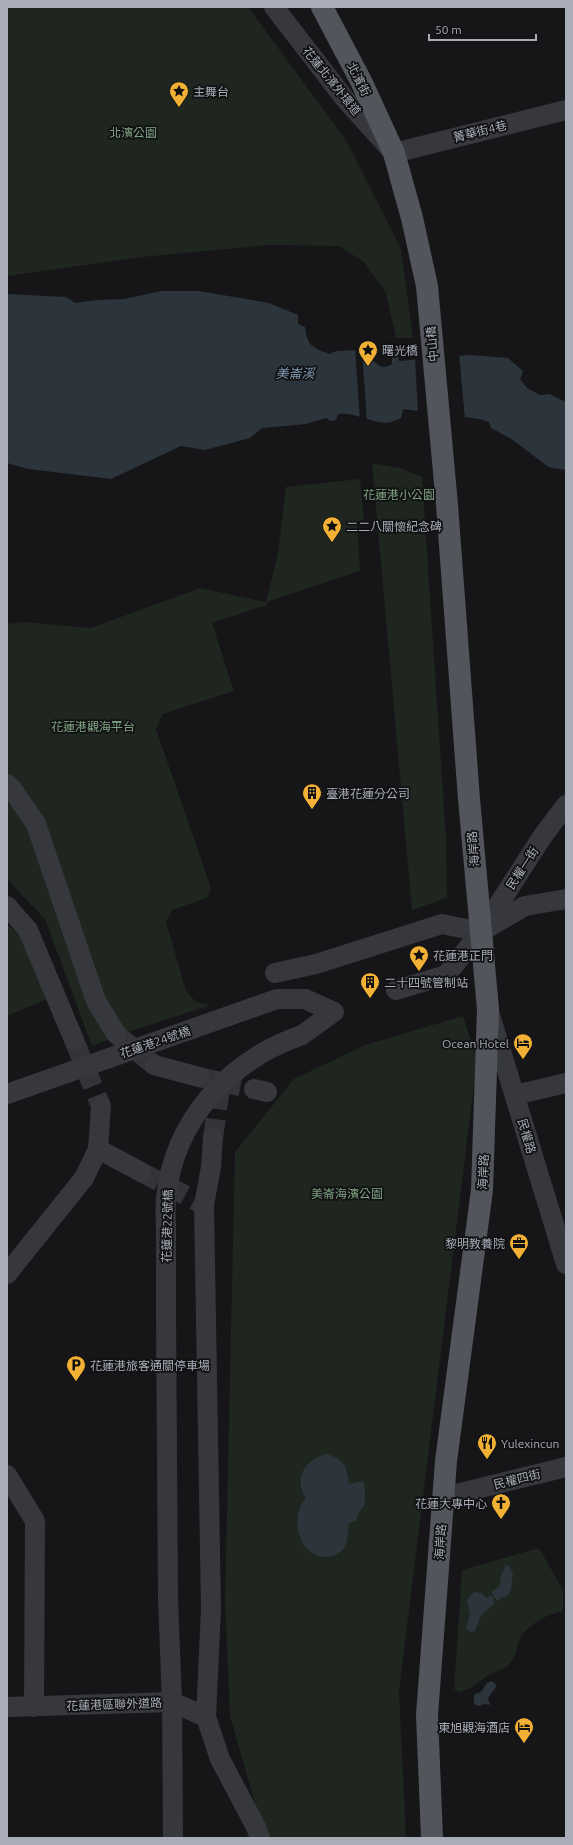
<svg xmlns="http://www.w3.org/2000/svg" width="573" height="1845" viewBox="0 0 573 1845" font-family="Ubuntu,'Noto Sans TC',sans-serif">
<rect width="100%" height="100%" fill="#161618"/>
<g fill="#1e261f">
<path d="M7,7H248L346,140L401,249L413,338H396L386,293L364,262L339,246L268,245L142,257L7,276Z"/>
<path d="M372,463L400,468L422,477L446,838L447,898L412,910Z"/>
<path d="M360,479L364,520L357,521L360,571L267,602V605L212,623L234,691L163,714L156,729L211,888L207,898L172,910L166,922L186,991L196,1002L211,1005L131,1031L92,1046L45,919L7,879V624L24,622L91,628L200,588L266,602L278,553L286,487Z"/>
<path d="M7,924L20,936L47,999L7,1016Z"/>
<path d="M463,1016L477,1060L399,1691L406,1838H265L230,1716L225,1602L235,1152L294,1079L365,1045Z"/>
<path d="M539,1548L563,1590V1611C550,1613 525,1626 520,1639C515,1651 518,1655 507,1666C503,1670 496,1671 491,1674C478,1681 475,1688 459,1692L454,1689L462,1570Z"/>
</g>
<g fill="#2c353c">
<path d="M162,291H199L269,303L298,315V324L305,327C307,346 313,348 330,354C334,351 337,351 342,351C350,350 359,349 366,354C375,361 380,372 392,364V351H397L399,361L470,355L508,358L523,371L520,379L527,388L540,395L549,394L566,402V455L529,444H521L491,428L489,422L479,419L403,409L401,418C396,420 391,423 386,423C370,422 354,412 338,414L336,420L331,421L326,418L306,424L262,428L250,438L205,450L181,446L111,479L29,469L7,463V294L66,297L75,303L97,300L124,299Z"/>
<path d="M327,1454C345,1460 347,1467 349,1484L363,1481C365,1489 367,1499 363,1507C360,1512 357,1514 356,1521L349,1523C348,1530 348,1537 346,1544C345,1548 340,1553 335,1555C303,1567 286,1519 306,1499C293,1478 305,1459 327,1454Z"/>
<path d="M508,1565L513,1574L511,1590L508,1595L499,1599L498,1602L491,1592L500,1586L501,1575L506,1566Z"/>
<path d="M474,1592L481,1593L487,1598L492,1595L495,1603L481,1615L475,1631L470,1632L466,1628L470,1615L467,1600Z"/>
<path d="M491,1681L495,1683L496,1687L488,1698L490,1705L485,1704L478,1706L474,1704V1697L475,1694L481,1692L487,1683Z"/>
</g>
<g fill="#161618">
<path d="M355,348L362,350L367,422L360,420Z"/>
<path d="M459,354L465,419L418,413L415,358Z"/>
</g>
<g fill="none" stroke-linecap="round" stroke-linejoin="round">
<path stroke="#2c353c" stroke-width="26" d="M517,427L554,455L566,457"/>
<g stroke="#333438" stroke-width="20" stroke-dasharray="20 10" stroke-linecap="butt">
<path d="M116,1034L154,1065"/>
<path d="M74,1040L101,1106"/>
<path d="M199,1077L221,1082L213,1138"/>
<path d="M221,1082L254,1089"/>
<path d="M141,1172L204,1205"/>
</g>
<g stroke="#37383d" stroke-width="20">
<path d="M274,7L345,99L394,153L566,110"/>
<path d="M7,784L12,789L36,824L96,1001L116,1034"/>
<path d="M7,906L28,930L74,1040"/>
<path d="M484,930L525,906L566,899"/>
<path d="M275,973L316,964L442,924L481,932"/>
<path d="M396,990L446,975L481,932L542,837L566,805"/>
<path d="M490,1015L566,1264"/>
<path d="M302,1035L334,1012L305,999"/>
<path d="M154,1065L199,1077"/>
<path d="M254,1089L267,1092"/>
<path d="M515,1095L566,1083"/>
<path d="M213,1138L211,1167L204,1205L211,1609L206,1717L220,1759L256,1827L260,1838"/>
<path d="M98,1149L141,1172"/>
<path d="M7,1274L84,1178L98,1149L101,1106"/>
<path d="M166,1310L168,1599L172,1702L173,1838"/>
<path d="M7,1475L35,1521L34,1707"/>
<path d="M444,1497L566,1467"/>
<path d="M7,1707L172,1702L206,1717"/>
</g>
<path stroke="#53555c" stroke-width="22" d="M322,7L362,83L394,153L412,218L427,286L447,505L469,799L488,1009L482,1190L446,1461L427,1715L432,1838"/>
<g stroke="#37383d" stroke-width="20">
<path d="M7,1094L277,999H305"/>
<path d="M166,1310C166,1285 166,1259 166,1234C166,1222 165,1210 166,1198C174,1119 230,1060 302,1035"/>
</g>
</g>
<defs>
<g id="sight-pin" transform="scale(1)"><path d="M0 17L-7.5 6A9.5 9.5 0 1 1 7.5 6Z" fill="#f2b134" stroke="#111113"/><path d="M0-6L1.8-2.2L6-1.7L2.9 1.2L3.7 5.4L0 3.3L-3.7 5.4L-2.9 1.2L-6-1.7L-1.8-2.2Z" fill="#111"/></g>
<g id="building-pin" transform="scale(1)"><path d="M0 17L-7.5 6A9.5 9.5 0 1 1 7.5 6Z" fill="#f2b134" stroke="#111113"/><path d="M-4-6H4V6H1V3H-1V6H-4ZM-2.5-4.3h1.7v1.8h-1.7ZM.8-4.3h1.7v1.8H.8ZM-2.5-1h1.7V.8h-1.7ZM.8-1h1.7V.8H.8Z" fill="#111"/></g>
<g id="hotel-pin" transform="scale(1)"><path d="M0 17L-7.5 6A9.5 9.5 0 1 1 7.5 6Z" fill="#f2b134" stroke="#111113"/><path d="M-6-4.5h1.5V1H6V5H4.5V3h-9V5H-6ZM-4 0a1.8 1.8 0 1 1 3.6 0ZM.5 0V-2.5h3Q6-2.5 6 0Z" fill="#111"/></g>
<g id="office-pin" transform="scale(1)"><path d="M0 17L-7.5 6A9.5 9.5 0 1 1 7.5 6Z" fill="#f2b134" stroke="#111113"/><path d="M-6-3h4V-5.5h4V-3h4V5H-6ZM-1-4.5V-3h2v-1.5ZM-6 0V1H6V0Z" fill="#111"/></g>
<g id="parking-pin" transform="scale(1)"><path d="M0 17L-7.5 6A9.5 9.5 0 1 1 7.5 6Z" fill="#f2b134" stroke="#111113"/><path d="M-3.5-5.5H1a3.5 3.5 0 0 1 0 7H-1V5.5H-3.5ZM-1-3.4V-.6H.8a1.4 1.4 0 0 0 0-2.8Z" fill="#111"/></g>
<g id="restaurant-pin" transform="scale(1)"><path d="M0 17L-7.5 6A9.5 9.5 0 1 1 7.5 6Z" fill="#f2b134" stroke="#111113"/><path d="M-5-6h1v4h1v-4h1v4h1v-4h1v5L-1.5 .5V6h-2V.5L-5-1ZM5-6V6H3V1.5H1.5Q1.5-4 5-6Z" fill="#111"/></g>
<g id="church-pin" transform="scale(1)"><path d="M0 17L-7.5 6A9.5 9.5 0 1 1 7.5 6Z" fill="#f2b134" stroke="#111113"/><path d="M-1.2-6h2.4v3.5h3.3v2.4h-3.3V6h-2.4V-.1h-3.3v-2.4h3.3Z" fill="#111"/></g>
</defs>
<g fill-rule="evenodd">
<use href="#sight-pin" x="179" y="91"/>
<use href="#sight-pin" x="368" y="350"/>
<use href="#sight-pin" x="332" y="526"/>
<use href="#building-pin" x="312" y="793"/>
<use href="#sight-pin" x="419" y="955"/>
<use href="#building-pin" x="370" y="982"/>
<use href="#hotel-pin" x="523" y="1043"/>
<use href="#office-pin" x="519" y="1243"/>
<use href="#parking-pin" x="76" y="1365"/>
<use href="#restaurant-pin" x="487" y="1443"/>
<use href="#church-pin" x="501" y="1503"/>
<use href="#hotel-pin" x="524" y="1727"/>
</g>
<g text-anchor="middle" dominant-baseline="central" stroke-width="3.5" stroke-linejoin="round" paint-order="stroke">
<g font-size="12" fill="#a8adb8" stroke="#111113">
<text transform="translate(359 79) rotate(63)">北濱街</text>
<text transform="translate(332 81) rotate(51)">花蓮北濱外環道</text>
<text transform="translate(480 131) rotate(-14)">菁華街4巷</text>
<text transform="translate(432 344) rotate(-95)">中山橋</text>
<text transform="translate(473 849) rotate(-95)">海岸路</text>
<text transform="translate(522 868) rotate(-57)">民權一街</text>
<text transform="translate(155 1042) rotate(-19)">花蓮港24號橋</text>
<text transform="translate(527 1136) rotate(74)">民權路</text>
<text transform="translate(483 1172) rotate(-87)">海岸路</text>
<text transform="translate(167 1226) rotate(-89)">花蓮港22號橋</text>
<text transform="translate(517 1479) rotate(-14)">民權四街</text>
<text transform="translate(440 1542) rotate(-86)">海岸路</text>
<text transform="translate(114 1704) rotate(-2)">花蓮港區聯外道路</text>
</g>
<g font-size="12" fill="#a8adb8" stroke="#111113" text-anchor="start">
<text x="193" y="91">主舞台</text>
<text x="382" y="350">曙光橋</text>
<text x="346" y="526">二二八關懷紀念碑</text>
<text x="326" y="793">臺港花蓮分公司</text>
<text x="433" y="955">花蓮港正門</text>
<text x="384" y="982">二十四號管制站</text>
<text x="509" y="1043" text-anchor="end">Ocean Hotel</text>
<text x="505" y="1243" text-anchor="end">黎明教養院</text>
<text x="90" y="1365">花蓮港旅客通關停車場</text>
<text x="501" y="1443">Yulexincun</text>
<text x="487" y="1503" text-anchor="end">花蓮大專中心</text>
<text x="510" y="1727" text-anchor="end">東旭觀海酒店</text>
</g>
<g font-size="12" fill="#7fa381" stroke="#111113">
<text x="133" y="132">北濱公園</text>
<text x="399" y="494">花蓮港小公園</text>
<text x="93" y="726">花蓮港觀海平台</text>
<text x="347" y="1193">美崙海濱公園</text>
</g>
<g font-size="13" font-style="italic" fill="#7f9bb3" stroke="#111113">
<text x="295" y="373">美崙溪</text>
</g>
</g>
<rect width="573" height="1845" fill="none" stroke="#a8adb8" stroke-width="16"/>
<path d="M429 34v6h107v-6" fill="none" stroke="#a8adb8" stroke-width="2"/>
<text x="435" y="34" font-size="12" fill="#a8adb8" stroke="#111113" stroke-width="3" paint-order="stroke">50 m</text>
</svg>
